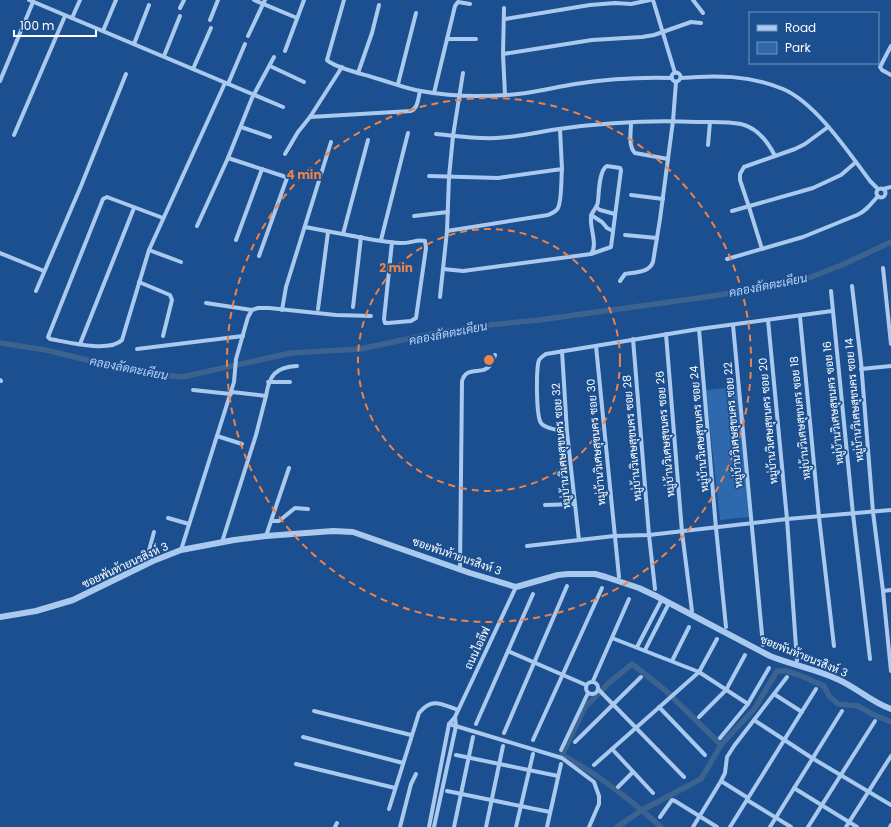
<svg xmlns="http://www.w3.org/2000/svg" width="891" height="827" viewBox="0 0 891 827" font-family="Poppins,Sarabun,sans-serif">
<rect width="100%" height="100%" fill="#1b4f8f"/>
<path fill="#2e69ad" d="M737,387L750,517L720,520L706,390Z"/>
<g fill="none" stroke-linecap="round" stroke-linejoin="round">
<g stroke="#3c6290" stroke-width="5.5">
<path d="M0,343L46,350L136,372L182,377L291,353L360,349L431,334L489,325L539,320L706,297L798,282L842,265L891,242"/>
<path d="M617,827L642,810L701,779L721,745L755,708L777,671H786L799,675L824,686L829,696L838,704L858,706L872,714L891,722"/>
<path d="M661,827C632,801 596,773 562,755L585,707L610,682L632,664L665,690L721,745"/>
</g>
<g stroke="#a9c9ee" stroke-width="4">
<path d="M29,0L283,107"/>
<path d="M254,0L297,18"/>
<path d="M344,0L327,60C335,68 363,74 375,78C390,82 406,89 421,91C452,97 488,97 518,94C537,92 556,87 575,84C607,79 640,77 672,78"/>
<path d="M653,0L675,73"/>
<path d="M693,0L703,13"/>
<path d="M180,8L184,0"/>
<path d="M72,18L80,0"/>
<path d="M505,19L590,5L615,3L631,4L650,0"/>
<path d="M210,20L218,0"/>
<path d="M103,31L116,0"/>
<path d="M248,36L265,0"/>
<path d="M447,39H476"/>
<path d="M134,44L149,5"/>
<path d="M891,46L880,67L882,70L891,75"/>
<path d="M285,51L304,0"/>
<path d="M503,54L504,8"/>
<path d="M164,56L180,16"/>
<path d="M270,66L304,82"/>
<path d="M193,69L211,28"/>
<circle cx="676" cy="77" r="4.5"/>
<path d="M358,73L372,33L379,5"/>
<path d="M681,78C715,75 750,75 783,89C816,103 849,153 870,181L878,189"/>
<path d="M0,81L33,2"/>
<path d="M228,84L245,44"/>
<path d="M398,84L416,13"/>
<path d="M434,93L455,6L458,2L470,4"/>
<path d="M505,95L503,54L592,40L642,37L654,35L691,22L701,23"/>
<path d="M310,117L411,111C418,108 418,99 420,91"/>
<path d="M631,123C631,133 628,146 635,153L668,159"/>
<path d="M241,127L270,137"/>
<path d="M436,134C456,136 476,139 496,138C517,137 538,132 559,129C602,123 652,120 696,122C711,122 727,121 741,124C758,128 768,142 775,156"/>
<path d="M14,135L65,16"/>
<path d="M708,145L710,122"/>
<path d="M285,154L298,132L310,117L342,67"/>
<path d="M228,158L283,176L287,178L259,256"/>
<path d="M429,176L498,178L562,169L560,129"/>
<circle cx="881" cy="193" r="4.5"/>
<path d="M883,189L891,187"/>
<path d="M631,195L663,199"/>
<path d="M596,207L600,210L615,214"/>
<path d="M732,211L813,188L841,175L856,162"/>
<path d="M591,215L602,222L607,228L613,231"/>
<path d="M414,216L448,212"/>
<path d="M163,218L107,197L103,199L48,337L50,339C67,342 109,353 122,340L149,250L225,83"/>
<path d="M197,226L228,158L252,98L274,57"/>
<path d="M305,227L353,236C369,239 384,242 400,243C408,244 417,239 425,241L426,248L416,318L411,321L388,323H385L384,319L392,242"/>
<path d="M447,231L548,215C552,213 556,212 558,208C562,199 561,179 562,169"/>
<path d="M343,234L368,140"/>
<path d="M625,235L657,238"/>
<path d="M236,240L262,169"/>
<path d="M381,240L408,133"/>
<path d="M762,249L749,207L740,180V174L744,167L795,149L805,144L828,127"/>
<path d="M149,250L181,262"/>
<path d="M0,253L44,271"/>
<path d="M727,259L803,237L857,215C866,211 871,204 878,196"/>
<path d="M883,268L891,344"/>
<path d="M443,269L463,271L591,254C598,245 590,229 591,218C591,211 598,208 598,201C599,192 599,170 607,166L620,168L621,170L611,247L591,254"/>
<path d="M620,281L625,274C635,272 649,273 653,262L660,219L673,121L676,82"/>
<path d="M139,282L170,295L172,300L163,336"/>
<path d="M852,286L861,362L873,512L883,591L891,671"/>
<path d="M36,291L81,186L126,74"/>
<path d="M831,291L853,514L870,659"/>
<path d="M440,297L447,231L449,177L453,136L463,73"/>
<path d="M206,303L252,310"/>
<path d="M353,307L361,237"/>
<path d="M318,309L328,232"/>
<path d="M282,310L286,287L331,142"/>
<path d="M800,317L819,517L834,646"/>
<path d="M768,320L787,519L797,661"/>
<path d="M733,325L763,645"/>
<path d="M699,329L716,528L726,627"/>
<path d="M666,334L682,532L692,611"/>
<path d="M633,339L649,535L655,589"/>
<path d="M80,344L134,208"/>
<path d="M596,346L619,577"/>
<path d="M137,349L243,336"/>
<path d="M562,351L567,432L579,540"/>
<path d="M861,369L891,366"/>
<path d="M0,380L1,381"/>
<path d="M268,382H290"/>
<path d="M193,390L231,394"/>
<path d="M232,392L266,396C269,376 275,367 297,366"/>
<path d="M567,432C560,430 545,429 541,423C536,416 536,368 539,360C541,357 543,356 546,354L699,329L832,311"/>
<path d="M217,436L242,444"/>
<path d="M545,505L575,504"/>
<path d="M168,518L189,524"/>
<path d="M271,521H279L295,508L308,509"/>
<path d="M266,536L289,468"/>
<path d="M222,542L256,435L266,396"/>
<path d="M527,546L614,536L649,535L787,519L891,510"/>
<path d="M181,550L234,382L236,359L248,317L252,310L258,308H269L336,315L371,316"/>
<path d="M145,565L154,532"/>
<path d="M460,569L462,381C467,364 483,377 491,364C493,362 494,358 495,355"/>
<path d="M883,591L891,590"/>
<path d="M612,638L699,672L748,704"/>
<path d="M637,647L662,599"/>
<path d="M645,650L669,603"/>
<path d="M508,651L586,685"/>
<path d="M672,661L689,627"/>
<path d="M593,681L629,599"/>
<circle cx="592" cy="688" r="6"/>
<path d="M598,689L684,777"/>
<path d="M774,694L802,712"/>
<path d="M659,707L705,755"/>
<path d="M314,711L411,735"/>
<path d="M699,717L726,690L745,655"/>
<path d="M754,720L812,758L891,805"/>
<path d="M449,724L562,758L594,782L599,796V804L589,827"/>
<path d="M476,724L533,594"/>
<path d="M504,733L567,586"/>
<path d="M303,737L403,763"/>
<path d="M720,738L748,704L769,668"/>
<path d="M533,740L602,588"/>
<path d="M575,742L641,677"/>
<path d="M612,749L653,793"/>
<path d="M561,750L588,693"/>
<path d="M456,755L558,776"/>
<path d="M296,764L395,788"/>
<path d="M594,765L699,672L717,639"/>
<path d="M721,781L748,798"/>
<path d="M618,787L633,772"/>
<path d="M794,788L857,827"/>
<path d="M447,791L550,812"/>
<path d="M747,800L791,827"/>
<path d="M389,809L419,713C432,697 441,704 458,710"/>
<path d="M660,817L672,800L675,801L717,827"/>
<path d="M335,827L337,823"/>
<path d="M400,827L411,784L416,774"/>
<path d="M429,827L449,724L455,717L516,587"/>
<path d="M434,827L456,726L455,717"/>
<path d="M454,827L473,737"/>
<path d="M486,827L503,746"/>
<path d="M516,827L533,754"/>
<path d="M547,827L561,764"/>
<path d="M693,827L721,781L725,773L727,757L734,746L787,677"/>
<path d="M730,827L816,689"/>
<path d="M770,827L842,711"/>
<path d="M808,827L875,721"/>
<path d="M846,827L891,756"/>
<path d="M890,827L891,825"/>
</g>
<path stroke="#a9c9ee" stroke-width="6" d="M0,617L36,611L73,600L153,561L181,550L234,540L266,536L333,531L353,532L470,573L516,587L558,575L568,574H595L606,577L639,588L656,596L770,656C792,665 816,669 837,679C856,687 871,702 891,709"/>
</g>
<g fill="none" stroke="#ee8249" stroke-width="2" stroke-dasharray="7 5">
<circle cx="489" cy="360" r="131"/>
<circle cx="489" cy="360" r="262"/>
</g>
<g text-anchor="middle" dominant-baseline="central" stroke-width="3.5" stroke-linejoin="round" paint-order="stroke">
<g font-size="11" fill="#fff" stroke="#1b4f8f">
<text transform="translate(854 400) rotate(-95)">หมู่บ้านวิเศษสุขนคร ซอย 14</text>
<text transform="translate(833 403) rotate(-96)">หมู่บ้านวิเศษสุขนคร ซอย 16</text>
<text transform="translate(800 418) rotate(-96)">หมู่บ้านวิเศษสุขนคร ซอย 18</text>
<text transform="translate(768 421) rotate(-95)">หมู่บ้านวิเศษสุขนคร ซอย 20</text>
<text transform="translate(733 425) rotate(-95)">หมู่บ้านวิเศษสุขนคร ซอย 22</text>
<text transform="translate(699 429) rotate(-95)">หมู่บ้านวิเศษสุขนคร ซอย 24</text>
<text transform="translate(665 434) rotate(-95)">หมู่บ้านวิเศษสุขนคร ซอย 26</text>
<text transform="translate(632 438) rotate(-95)">หมู่บ้านวิเศษสุขนคร ซอย 28</text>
<text transform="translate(596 442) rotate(-95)">หมู่บ้านวิเศษสุขนคร ซอย 30</text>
<text transform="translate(561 446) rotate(-95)">หมู่บ้านวิเศษสุขนคร ซอย 32</text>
<text transform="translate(457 556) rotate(19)">ซอยพันท้ายนรสิงห์ 3</text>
<text transform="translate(125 565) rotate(-25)">ซอยพันท้ายนรสิงห์ 3</text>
<text transform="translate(477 648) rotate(-65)">ถนนไอลีฟ</text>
<text transform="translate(804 656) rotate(22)">ซอยพันท้ายนรสิงห์ 3</text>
</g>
<g font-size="12" font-style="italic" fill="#b5d3f5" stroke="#1b4f8f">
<text transform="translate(768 285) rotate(-11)">คลองลัดตะเคียน</text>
<text transform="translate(448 333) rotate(-11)">คลองลัดตะเคียน</text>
<text transform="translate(129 368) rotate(11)">คลองลัดตะเคียน</text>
</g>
</g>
<circle cx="489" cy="360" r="6" fill="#ee8249" stroke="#1b4f8f" stroke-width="2"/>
<g font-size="12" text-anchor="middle" font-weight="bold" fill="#ee8249" stroke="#1b4f8f" stroke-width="3.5" stroke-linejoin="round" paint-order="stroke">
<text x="304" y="179">4 min</text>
<text x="396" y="272">2 min</text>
</g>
<rect x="749" y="12" width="130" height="52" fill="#1b4f8f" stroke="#7695bc"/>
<rect x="757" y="25" width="20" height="6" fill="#a9c9ee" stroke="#7695bc"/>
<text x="785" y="32" font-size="12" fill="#ffffff">Road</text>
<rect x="757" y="42" width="20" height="12" fill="#2e69ad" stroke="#7695bc"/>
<text x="785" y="52" font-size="12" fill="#ffffff">Park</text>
<path d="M14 30v6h82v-6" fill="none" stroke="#ffffff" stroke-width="2"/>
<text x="20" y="30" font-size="12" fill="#ffffff" stroke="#1b4f8f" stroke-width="3" paint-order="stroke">100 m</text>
</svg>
